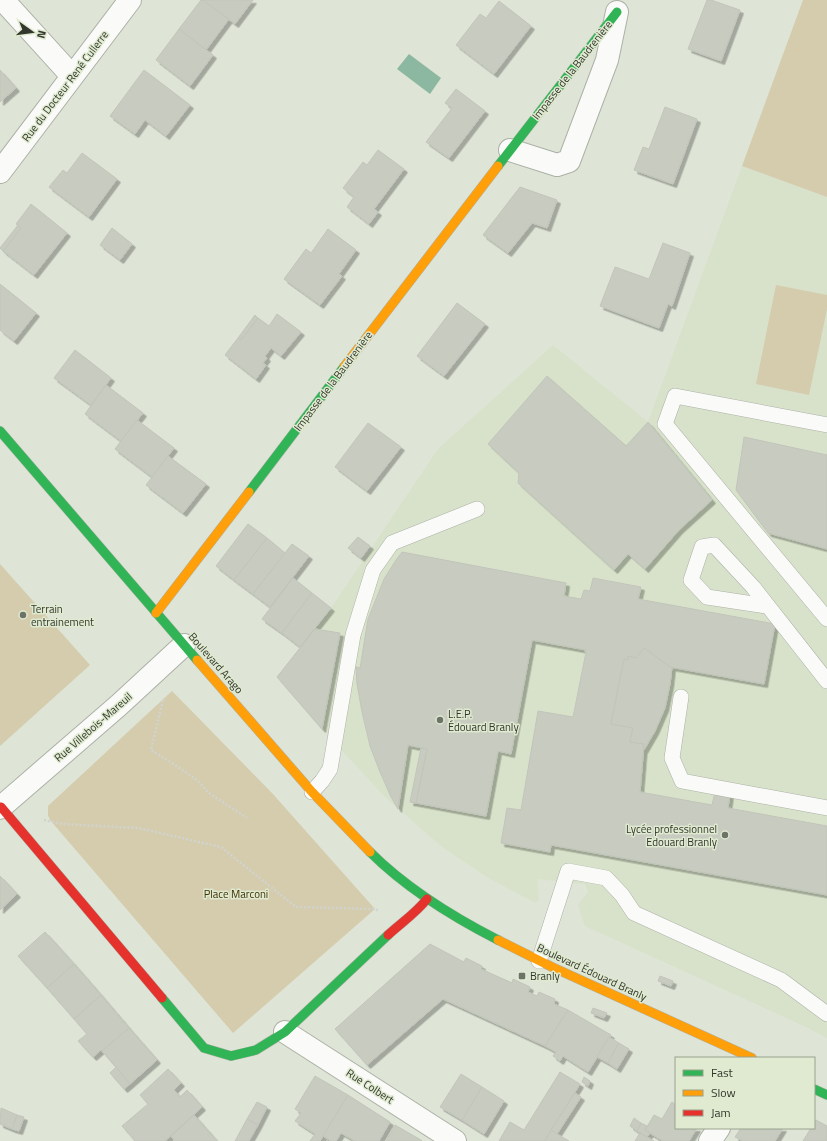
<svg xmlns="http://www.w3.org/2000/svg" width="827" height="1141" viewBox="0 0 827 1141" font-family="'Titillium Web',sans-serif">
<defs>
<filter id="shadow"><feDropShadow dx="3.5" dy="3.5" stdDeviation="0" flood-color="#0004"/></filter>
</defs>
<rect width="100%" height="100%" fill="#dee4d6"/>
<path fill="#d8e2ca" d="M742,166L827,197V1038L806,1027L585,926L578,905L588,892L585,884L537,879L539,899L536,903L490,879L442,847L385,797L322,729L277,677L331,608L438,449L553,345L648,422Z"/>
<g fill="#d4ccad">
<path d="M803,0H827V197L742,166Z"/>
<path d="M776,285L827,295V309L809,395L756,384Z"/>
<path d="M0,564L90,665L0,746Z"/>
<path d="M172,691L272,793L375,909L233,1033L50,820L48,815V806Z"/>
</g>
<path fill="#8cb8a1" d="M409,54L441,78L430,94L397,69Z"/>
<g fill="#c7cbc0" stroke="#c2c5ba" filter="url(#shadow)">
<path d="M201,0H203L229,19L206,50L179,29Z"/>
<path d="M203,0H253L235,24Z"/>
<path d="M707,0H711L740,10L721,61L688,49Z"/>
<path d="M499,1L531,26L494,74L456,45L480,14L486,18Z"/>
<path d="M179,29L213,55L190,86L156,60Z"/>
<path d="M0,70L16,88L0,102Z"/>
<path d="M144,70L190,105L166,136L145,120L135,134L110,116Z"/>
<path d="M456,89L485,111L449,158L426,142L452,108L445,103Z"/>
<path d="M665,107L697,119L673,184L634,170L643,147L649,149Z"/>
<path d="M378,150L404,169L374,209L378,212L369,224L347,207L354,197L343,188L363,162L367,165Z"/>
<path d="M82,153L117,179L89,217L49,187L63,170L67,173Z"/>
<path d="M520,187L557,200L547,228L532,223L508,253L483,235Z"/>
<path d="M31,204L67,233L34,275L3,251L21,228L16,224Z"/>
<path d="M18,225L21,228L3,251L0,248Z"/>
<path d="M112,228L132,244L120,260L100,245Z"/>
<path d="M328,229L356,250L339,274L342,276L320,305L284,279L306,249L311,253Z"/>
<path d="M663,243L690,253L672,306L668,304L659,328L600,306L615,267L649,279Z"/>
<path d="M0,284L36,313L14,341L0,330Z"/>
<path d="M457,303L485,324L444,376L417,356Z"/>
<path d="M277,314L301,332L281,356L271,348L265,356L267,358L263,363L266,365L256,379L225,355L238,338L241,340L258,318L269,326Z"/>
<path d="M255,315L258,318L241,340L238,338Z"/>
<path d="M75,350L111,378L91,405L54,378Z"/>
<path d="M547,376L626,446L648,422L712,500L679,530L645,569L628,554L614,570L518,483L519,473L488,444Z"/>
<path d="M106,385L143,413L121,441L85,414Z"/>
<path d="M137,420L174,448L152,477L115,449Z"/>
<path d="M368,423L401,447L367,491L335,467Z"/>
<path d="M744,437L827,455V549L768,533L736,490Z"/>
<path d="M168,456L206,484L183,513L146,485Z"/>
<path d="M248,524L267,538L234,580L216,566Z"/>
<path d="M358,537L370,546L361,558L348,548Z"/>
<path d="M267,538L285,553L253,594L234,580Z"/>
<path d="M292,544L309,556L270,607L253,594Z"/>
<path d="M402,552L566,583L564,596L581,599L584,590L590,591L593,578L641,587L638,599L775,624L764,684L670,667L644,648L636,658L628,656V660L624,659L611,724L633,728L630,742L644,744L640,792L712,805L715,792L730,794L728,808L827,826V895L551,845L550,852L501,843L507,808L521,810L538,711L573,717L586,652H585L586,650L532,640L511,754L498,751L486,816L416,803L427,749L408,745L398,809L391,797L380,772L370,746L362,712L357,684L356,667L360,668L368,619L384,579L396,560Z"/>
<path d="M293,578L312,593L282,633L262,619Z"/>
<path d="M312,593L331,608L300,647L282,633Z"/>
<path d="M315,629L340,633L322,729L277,677Z"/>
<path d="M644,648L670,667H672L670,684L665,708L655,731L644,750V744L630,742L633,728L611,724L624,659L628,660V656L636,658Z"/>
<path d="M421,748L427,749L416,803L410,802Z"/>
<path d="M0,876L17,894L0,910Z"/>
<path d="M45,932L74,964L47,988L18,956Z"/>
<path d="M430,944L464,962L466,958L482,966L481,969L512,983L513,979L530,987L528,992L537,996L539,992L555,999L554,1004L568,1010L545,1046L443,999L367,1065L335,1029Z"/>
<path d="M74,964L101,995L74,1019L47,988Z"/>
<path d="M660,976L673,981L671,986L658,981Z"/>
<path d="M101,995L129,1028L102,1051L101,1050L93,1057L78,1041L87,1034L74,1019Z"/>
<path d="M593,1008L607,1013L604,1018L591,1013Z"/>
<path d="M568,1010L611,1035L588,1072L563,1056L560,1061L553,1056L556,1052L545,1046Z"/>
<path d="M129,1028L157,1060L130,1084L102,1051Z"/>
<path d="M609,1037L619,1043L608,1063L597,1057Z"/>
<path d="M619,1043L629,1049L617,1069L608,1063Z"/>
<path d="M116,1067L130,1084L124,1089L110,1073Z"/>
<path d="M168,1069L181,1083L174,1090L180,1097L187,1090L202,1107L165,1141H135L122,1126L148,1104L140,1095Z"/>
<path d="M560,1072L580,1084L545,1141H499L510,1122L524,1130Z"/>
<path d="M461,1074L482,1087L462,1120L440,1107Z"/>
<path d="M315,1076L348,1095L320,1141H310L315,1134L295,1121L301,1113L295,1109Z"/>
<path d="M584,1077L590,1081L588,1086L582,1082Z"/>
<path d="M482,1087L504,1101L484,1134L462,1120Z"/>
<path d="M575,1093L581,1097L557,1134L551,1130Z"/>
<path d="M348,1095L390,1122L379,1141H355L341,1133L336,1141H331L323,1136Z"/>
<path d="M257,1102L267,1107L258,1125L247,1119Z"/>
<path d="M672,1102L676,1105V1128H697L689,1141H663L645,1130L654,1115L662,1119Z"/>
<path d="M1,1108L17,1115L12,1129L0,1124Z"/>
<path d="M17,1115L24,1117L19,1131L12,1129Z"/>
<path d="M194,1115L217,1141H175L171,1136Z"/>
<path d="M634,1118L641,1123L637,1131L630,1126Z"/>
<path d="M247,1119L258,1125L249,1141H235Z"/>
<path d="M816,1120L827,1126V1141H803L811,1128H814V1124Z"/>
<path d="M641,1123L647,1126L645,1130L650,1133L647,1137L637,1131Z"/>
<path d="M395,1125L421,1140L422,1141H386Z"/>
<path d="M741,1128H783L775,1141H743L735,1137Z"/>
<path d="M551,1130L557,1134L569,1141H545Z"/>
<path d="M640,1133L654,1141H635Z"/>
</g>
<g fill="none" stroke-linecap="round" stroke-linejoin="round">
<g stroke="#acb1a6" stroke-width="16">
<g id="lane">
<path d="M827,425L675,396L665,424L827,619"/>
<path d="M767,606L707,597L691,580L702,547L714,545L753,587L827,681"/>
<path d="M681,697L672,758L682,781L827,808"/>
<path d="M312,792L322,781L330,769L353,635L373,570L392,543L477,509"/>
<path d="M539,961L568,871L606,878L622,895L634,913L781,980L827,1014"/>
</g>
</g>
<g stroke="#acb1a6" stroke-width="24">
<g id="street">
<path d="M3,0L72,76"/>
<path d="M510,150L557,165L569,161L607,60L617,12"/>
<path d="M0,172L130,0"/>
<path d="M0,808L119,705L184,645"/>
<path d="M285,1032L455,1141"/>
<path d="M710,1141L719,1128"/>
</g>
</g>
<g stroke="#acb1a6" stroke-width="10">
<g id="fast">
<path d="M498,166L617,12"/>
<path d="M0,431L197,660"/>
<path d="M249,492L344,367"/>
<path d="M370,852C406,888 453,917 498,940"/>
<path d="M162,998L204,1048L231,1056L256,1050L285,1032L388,935"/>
<path d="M814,1089L827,1095"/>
</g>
</g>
<g stroke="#acb1a6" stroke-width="10">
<g id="slow">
<path d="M344,367L498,166"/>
<path d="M156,613L249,492"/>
<path d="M197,660L312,792L370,852"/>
<path d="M498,940L552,967L752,1058"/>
</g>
</g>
<g stroke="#acb1a6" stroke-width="10">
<g id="jam">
<path d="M1,807L162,998"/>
<path d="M388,935C401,923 416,913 427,899"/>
</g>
</g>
<g stroke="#d1d3cf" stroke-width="2.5" stroke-dasharray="2 2" stroke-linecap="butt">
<path d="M163,700L151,750L178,767L197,780L209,793L247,818"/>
<path d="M44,820L62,824L138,828L221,847L296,907L375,909L379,911"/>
</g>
<use href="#lane" stroke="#fafbf9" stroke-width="15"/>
<use href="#street" stroke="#fafbf9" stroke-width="22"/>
<use href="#fast" stroke="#30b455" stroke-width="9"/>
<use href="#slow" stroke="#ff9f0a" stroke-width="9"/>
<use href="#jam" stroke="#e5322d" stroke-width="9"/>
</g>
<g fill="#6e7368" stroke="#dfead0" stroke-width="1.5">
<circle cx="23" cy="615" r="4"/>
<circle cx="440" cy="720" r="4"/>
<circle cx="725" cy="835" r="4"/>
<rect x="518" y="972" width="8" height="8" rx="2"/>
</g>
<g text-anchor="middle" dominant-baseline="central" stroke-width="3" stroke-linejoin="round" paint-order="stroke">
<g font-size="11" fill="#32362c" stroke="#dfead0">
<text transform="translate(572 70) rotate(-52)">Impasse de la Baudrenière</text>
<text transform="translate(65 86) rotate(-53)">Rue du Docteur René Cullerre</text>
<text transform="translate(333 381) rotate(-53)">Impasse de la Baudrenière</text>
<text transform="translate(216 663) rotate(49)">Boulevard Arago</text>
<text transform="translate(93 727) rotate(-41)">Rue Villebois-Mareuil</text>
<text transform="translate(592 972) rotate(25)">Boulevard Édouard Branly</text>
<text transform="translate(370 1086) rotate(33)">Rue Colbert</text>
</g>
<g font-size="11" fill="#32362c" stroke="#dfead0" text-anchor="start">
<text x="31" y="609">Terrain<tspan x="31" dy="13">entrainement</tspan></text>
<text x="448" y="714">L.E.P.<tspan x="448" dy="13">Édouard Branly</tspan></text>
<text x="717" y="829" text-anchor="end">Lycée professionnel<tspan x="717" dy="13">Edouard Branly</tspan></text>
<text x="530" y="976">Branly</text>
</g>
<g font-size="11" fill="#423103" stroke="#dfead0">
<text x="236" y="894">Place Marconi</text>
</g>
</g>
<rect x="675" y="1057" width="140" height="72" fill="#dfead0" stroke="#9aa28e"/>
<rect x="683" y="1070" width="20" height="6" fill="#30b455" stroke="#9aa28e"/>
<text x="711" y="1077" font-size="12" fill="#32362c">Fast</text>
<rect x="683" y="1090" width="20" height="6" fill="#ff9f0a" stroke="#9aa28e"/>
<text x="711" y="1097" font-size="12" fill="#32362c">Slow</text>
<rect x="683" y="1110" width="20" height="6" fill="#e5322d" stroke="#9aa28e"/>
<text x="711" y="1117" font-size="12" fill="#32362c">Jam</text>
<g transform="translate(32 32) rotate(104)" stroke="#dfead0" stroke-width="3" paint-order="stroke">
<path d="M0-3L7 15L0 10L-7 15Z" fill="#32362c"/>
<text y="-6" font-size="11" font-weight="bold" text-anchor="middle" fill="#32362c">N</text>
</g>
</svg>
